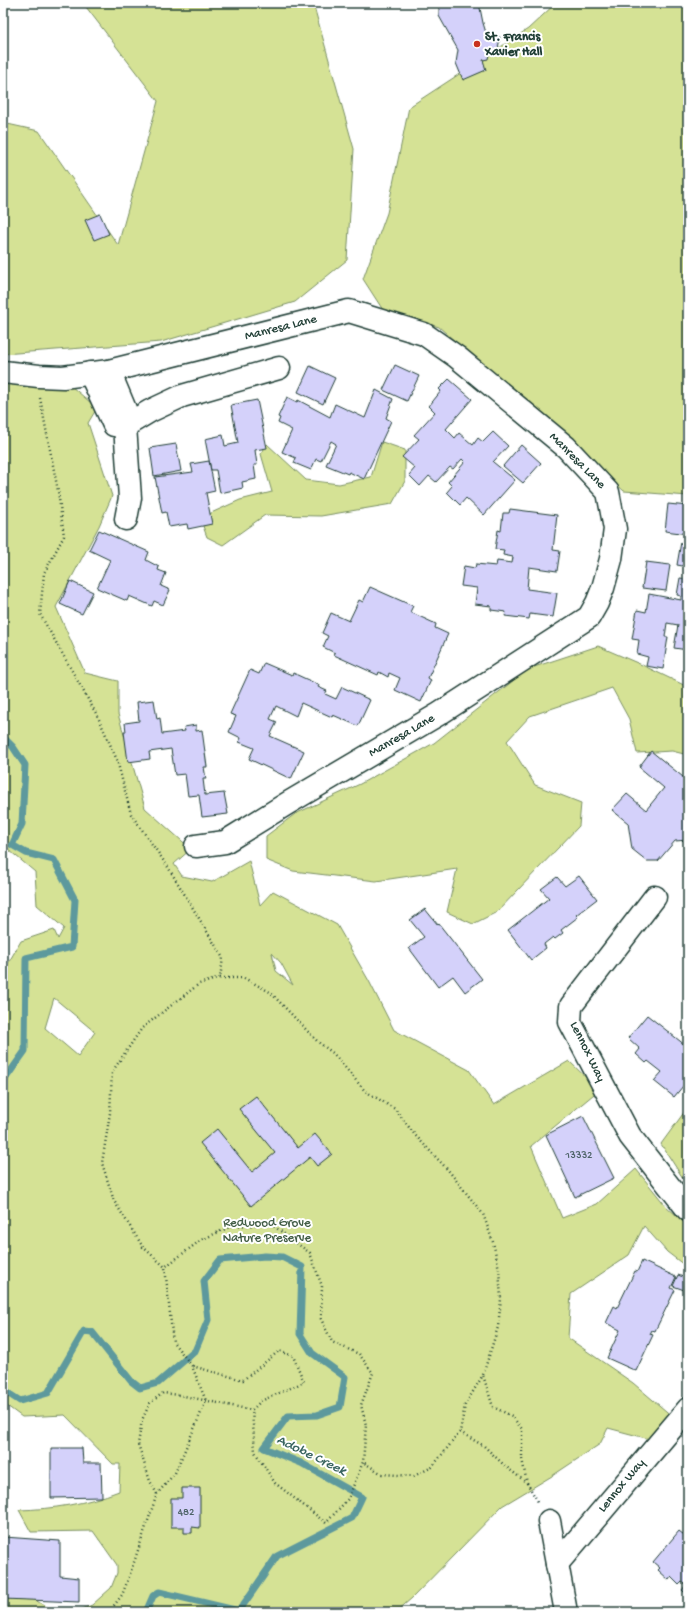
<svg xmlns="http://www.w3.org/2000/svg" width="691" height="1615" viewBox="0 0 691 1615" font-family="'Gochi Hand',sans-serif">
<rect width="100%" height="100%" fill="#fff"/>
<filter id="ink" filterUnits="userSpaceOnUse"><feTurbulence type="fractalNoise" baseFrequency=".025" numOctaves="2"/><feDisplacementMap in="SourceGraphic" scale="8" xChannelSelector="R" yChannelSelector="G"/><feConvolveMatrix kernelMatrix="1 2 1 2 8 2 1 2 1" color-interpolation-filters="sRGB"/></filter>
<g filter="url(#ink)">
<g fill="#d5e295" stroke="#7a9064" fill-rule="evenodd">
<path d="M83,3H313L354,149L347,260L295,302L161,342L3,354V209L6,201L3,202V123L39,131L118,245L158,101Z"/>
<path d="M556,3H688V496L624,491L439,327L383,310L363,279L387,213L409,107L528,29Z"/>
<path d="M3,383L71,386L97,408L88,423L112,496L99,526L56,607L85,673L118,681V714L145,808L191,849L174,864L182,876L212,882L249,861L260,905L273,891L337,925L369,981L394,1030L469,1070L494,1105L569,1061L599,1090L531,1146L562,1218L597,1204L636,1169L666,1206L688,1226V1268L667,1252L644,1226L629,1255L571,1294L568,1338L633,1383L673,1417L657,1441L608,1428L600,1444L552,1476L502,1506L412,1598L396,1612H3V1595L32,1598L53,1611H78L92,1605L111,1588L117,1573V1565L93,1531L31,1532L19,1510C53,1509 86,1504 119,1491L120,1464H113L65,1415L22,1417L3,1403V972L21,941L54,930L58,939L64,928L37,905L35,872L3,845ZM272,953L281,963L293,985L276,971ZM54,998L95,1032L78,1056L45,1028Z"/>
<path d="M382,442L405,450V481L392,504L321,516L265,515L223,545L207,537L200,518L240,500L272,492L261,454L267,444L306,480L339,484L371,477Z"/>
<path d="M598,646L642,665L688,687V755L672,751L637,753L629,719L612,688L530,716L507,741L535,785L581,803L579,826L497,912L473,924L447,912L457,869L376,881L293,871L266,860V836L295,814L360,784L434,743L528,669Z"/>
<path d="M688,1107V1186L661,1144Z"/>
</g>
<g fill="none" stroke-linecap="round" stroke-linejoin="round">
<g stroke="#5d999d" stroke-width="7">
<path d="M3,737L13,747L25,765L22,824L12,845L26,853L54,860L75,900L72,947L26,958L25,1051L3,1082"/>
<path d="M3,1390L20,1401L48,1393L84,1331L92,1332L131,1381L140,1388L158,1383L195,1351L208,1320L204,1281L220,1260L265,1256L282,1257L302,1267L300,1334L312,1353L345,1377L340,1407L317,1415L288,1416L264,1448L301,1463L362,1497L352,1518L277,1556L239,1611L159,1592L153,1596L146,1612"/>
</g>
</g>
<g fill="#d4d1fa" stroke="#1f3d34">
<path d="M434,3H479L483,23L487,36L500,37L497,55L489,54L488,59L483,60L486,70L463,80L456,63L458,50L439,16V4L435,5Z"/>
<path d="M100,214L109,234L94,240L85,220Z"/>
<path d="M395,365L419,376L407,401L383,390Z"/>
<path d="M310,366L335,378L323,404L298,392Z"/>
<path d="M449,379L472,399L446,429L455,438L459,433L473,445L478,438L483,442L493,432L508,446L493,462L515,480L484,515L466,498L460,505L447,492L452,486L448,482L465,462L462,459L453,469L450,467L436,482L429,476L420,486L409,475L415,468L402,457L419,439L414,435L435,412L429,406L441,391L439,389Z"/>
<path d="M376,390L393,399L386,418L391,421L364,479L349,472L348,474L326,465L336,444L331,441L321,461L316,459L311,470L294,463L296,458L282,452L292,430L278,423L280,418L278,417L287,397L297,402L298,400L330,417L335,404L365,418Z"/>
<path d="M257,400L267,448L255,450L257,465H254L256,479L242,482L243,488L220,493L216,470H211L205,439L223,435L225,446L238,443L231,405Z"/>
<path d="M176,444L181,471L154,476L150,448Z"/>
<path d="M521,445L541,463L523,483L503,466Z"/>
<path d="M209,461L215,491L206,493L212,524L188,529L187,524L169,527L166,512L162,513L155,477L193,472L191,464Z"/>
<path d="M668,504L688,506V534L665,531Z"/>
<path d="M510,509L557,515L553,550L560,551L557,571L529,567L527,589L557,593L553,617L530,614L529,619L505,616L506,612L491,610V606L475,604L477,588L461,586L464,566L475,568L476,564L496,566L497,561L512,563L513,557L503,555L504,550L495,549L498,530L501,531L503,513H509Z"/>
<path d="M99,530L149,552L146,560L159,567L158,570L166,573L161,586L170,590L163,605L154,601L152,606L129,596L127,601L97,588L110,560L89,550Z"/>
<path d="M681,542L688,543V567L677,565Z"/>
<path d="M646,562L670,565L666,591L642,588Z"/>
<path d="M680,578L688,579V650L674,648L678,625L667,623L665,637H668L663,669L646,666L648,657L637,654L639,640L632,639L637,610L646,612L649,594L681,600V596L677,595Z"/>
<path d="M70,581L93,592L82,614L60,604Z"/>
<path d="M370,587L413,606L410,612L436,624L435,628L448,634L428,678L431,680L421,702L395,690L400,678L389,673L388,677L379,672L378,675L334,655L335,653L323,647L328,636L322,633L331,613L349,621L359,600L363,602Z"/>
<path d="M264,663L292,675L293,673L319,685L318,687L327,691L325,694L336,699L342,687L370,700L358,726L333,715L332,717L301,703L296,716L276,706L270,719L277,722L270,736L304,751L291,779L249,759L254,748L239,742L241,738L229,732L236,716L230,714L250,670L259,674Z"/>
<path d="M154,700L157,719L160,718L162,734L185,731L184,727L196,725V731L202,730L207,767H204L206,779H203L205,795L224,793L228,814L202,817L199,795L188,796L185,774L175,775L171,749L149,752L150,759L128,762L124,732H126L125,723L139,721L137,702Z"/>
<path d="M651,751L688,781V840L675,841L658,861H647L632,849L628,823L612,810L627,794L646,810L664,788L639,767Z"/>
<path d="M579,876L597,899L576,915L578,917L561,930L563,933L555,939L553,937L544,944L546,948L531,960L508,930L549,898L541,889L557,877L565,886Z"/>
<path d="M425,909L438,925L439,924L482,979L465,992L453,976L438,987L409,948L424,937L410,920Z"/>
<path d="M647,1015L685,1045L688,1041V1080L674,1097L654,1081L662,1072L648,1061L646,1063L636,1054L640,1049L628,1038Z"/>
<path d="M256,1096L298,1148L315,1134L332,1154L317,1166L310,1157L251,1206L200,1143L217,1129L252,1172L275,1153L239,1109Z"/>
<path d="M583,1116L614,1178L575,1197L546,1135Z"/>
<path d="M642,1261L676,1277L671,1288L675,1290L655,1331L652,1330L650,1334L653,1335L636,1371L607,1358L620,1330L606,1323L614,1306L617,1308L635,1271L637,1272Z"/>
<path d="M678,1275L688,1279L687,1291L673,1286Z"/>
<path d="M51,1448H82L83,1463H101L102,1497L51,1498Z"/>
<path d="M182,1488H200V1528L192,1527V1533H184V1527H171V1498H182Z"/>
<path d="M679,1531L688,1538V1596L682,1590L686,1585L682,1582L679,1585L671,1577L669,1580L658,1570L660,1568L653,1562Z"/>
<path d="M4,1537L60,1541V1576L79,1578V1602L3,1599Z"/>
</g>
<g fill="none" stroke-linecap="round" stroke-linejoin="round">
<g stroke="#1f3d34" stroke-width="25">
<g id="minor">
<path d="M3,372L39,376L63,377L109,371L349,311L424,334L457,357L566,447L608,492L615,529L611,559L603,588L597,603L589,617L439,714L288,803L225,842L196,846"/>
<path d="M90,373L114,425L125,426L127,414L109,371"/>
<path d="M126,519L130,498L125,426L150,411L182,396L279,368"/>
<path d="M655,897L571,1006L570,1022L630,1136L688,1210"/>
<path d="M549,1521L566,1612"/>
<path d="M557,1564L688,1409"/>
</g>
</g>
<g stroke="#1f3d34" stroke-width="2.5" stroke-dasharray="1 3" stroke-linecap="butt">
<path d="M40,398L58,491L64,536L44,573L40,614L98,717L117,760L131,814L168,867L223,958L220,978L199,984L142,1028L112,1072L110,1113L102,1163L114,1201L143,1247L165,1267"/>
<path d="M220,978H244L270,992L318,1042L333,1053L365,1091L395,1109L415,1135L448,1170L483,1214L493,1242L499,1269L501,1299L498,1327L483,1375L465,1405L460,1432L432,1467L414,1476L382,1474L363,1462"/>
<path d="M460,1432L484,1446L505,1466L527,1483L522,1459V1429L512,1416L493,1407L483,1375"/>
<path d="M527,1483L538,1502"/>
<path d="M157,1494L150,1481L138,1444L142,1420L150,1403L163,1393L179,1395L252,1410"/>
<path d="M109,1612L122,1595L128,1580L157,1494L175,1473L206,1401L192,1366L173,1342L165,1267L201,1240L232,1226L271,1224L310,1253L322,1286L321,1319L332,1342L359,1354L373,1373L361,1405L366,1425L363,1462L348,1499L326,1523L275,1483L255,1452L252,1410L261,1401L304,1382L293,1356L279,1351L243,1380L192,1366"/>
</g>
<use href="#minor" stroke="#fff" stroke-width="22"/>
</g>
</g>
<circle fill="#c8321e" stroke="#fff" stroke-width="1.5" cx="477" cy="44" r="4"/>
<g text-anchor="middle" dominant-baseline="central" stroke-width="4" stroke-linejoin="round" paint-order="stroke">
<g font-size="11" fill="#4c6266">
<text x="579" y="1156">13332</text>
<text x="186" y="1513">482</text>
</g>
<g font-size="13" font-weight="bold" fill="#1f3d34" stroke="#fff" text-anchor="start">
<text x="485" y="37">St. Francis<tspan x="485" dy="15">Xavier Hall</tspan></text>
</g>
<g font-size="13" fill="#1f3d34" stroke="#fff">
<text transform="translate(281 328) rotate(-14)">Manresa Lane</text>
<text transform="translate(577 461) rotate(45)">Manresa Lane</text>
<text transform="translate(402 736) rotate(-30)">Manresa Lane</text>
<text transform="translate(587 1052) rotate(64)">Lennox Way</text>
<text transform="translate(622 1486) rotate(-50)">Lennox Way</text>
</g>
<g font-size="13" fill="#435e47" stroke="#fff">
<text x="267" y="1223">Redwood Grove<tspan x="267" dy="15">Nature Preserve</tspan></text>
</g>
<g font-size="14" font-style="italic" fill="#396460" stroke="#fff">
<text transform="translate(311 1456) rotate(26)">Adobe Creek</text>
</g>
</g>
<rect width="691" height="1615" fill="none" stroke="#fff" stroke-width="16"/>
<rect x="8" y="8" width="675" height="1599" fill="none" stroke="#1f3d34" stroke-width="1.5" filter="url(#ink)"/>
</svg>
